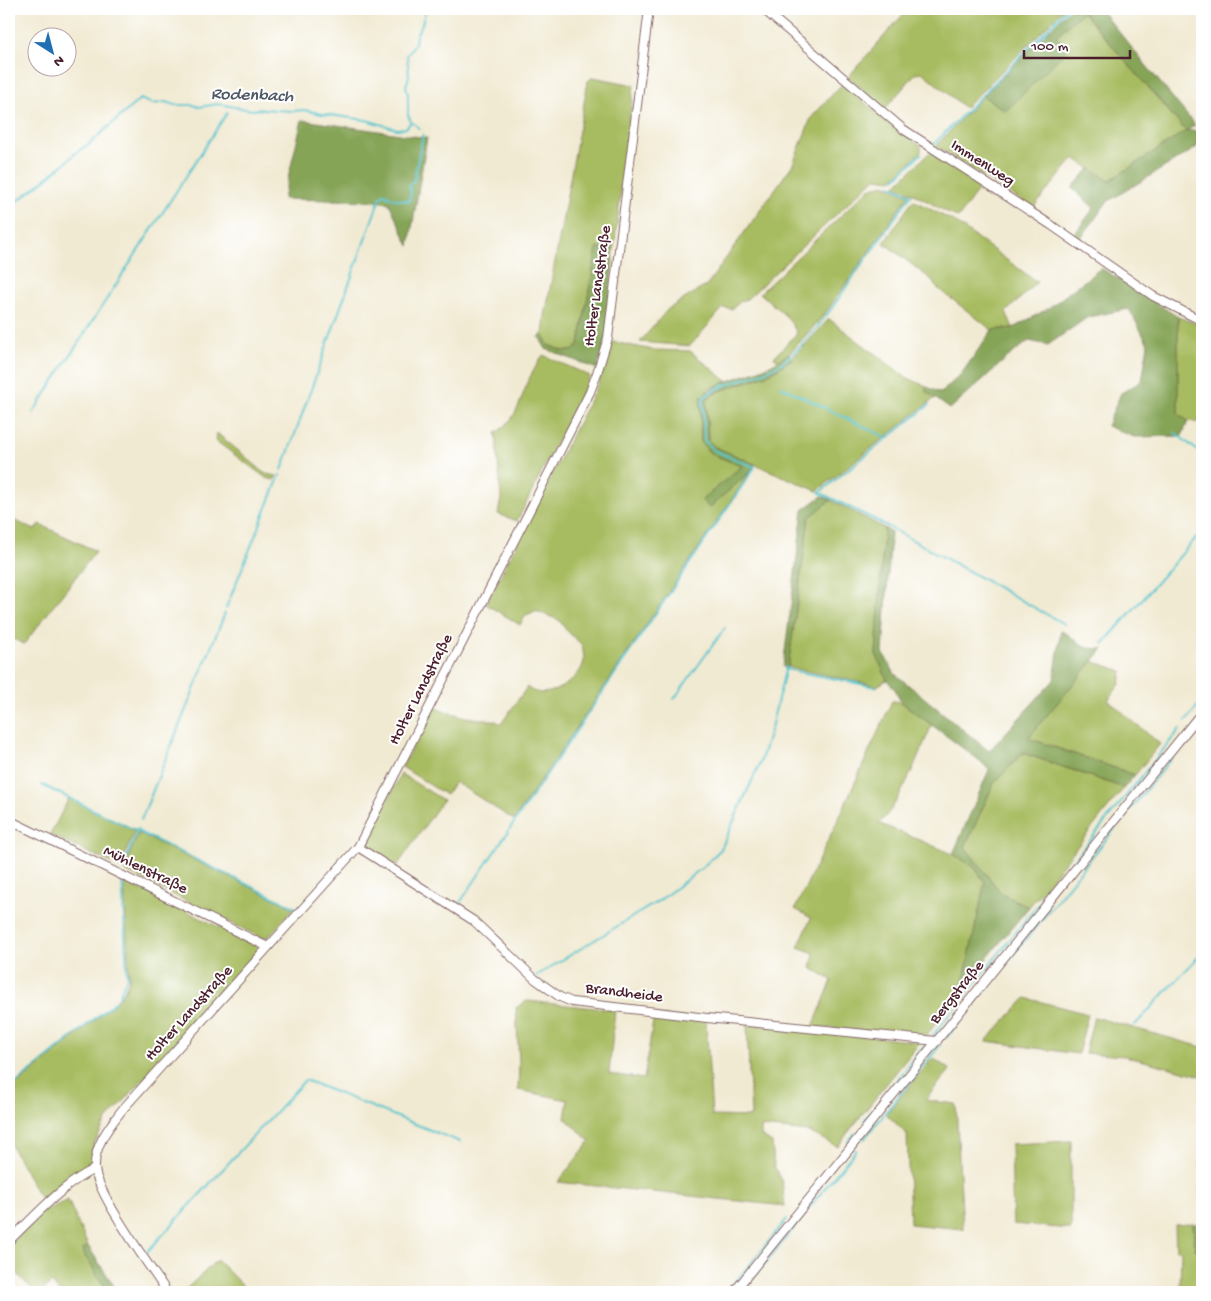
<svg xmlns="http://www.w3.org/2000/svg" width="1211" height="1301" viewBox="0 0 1211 1301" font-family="'Gochi Hand',sans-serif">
<rect width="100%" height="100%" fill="#fff"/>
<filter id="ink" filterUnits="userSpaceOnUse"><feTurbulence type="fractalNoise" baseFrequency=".02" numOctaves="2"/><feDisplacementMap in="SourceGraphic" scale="10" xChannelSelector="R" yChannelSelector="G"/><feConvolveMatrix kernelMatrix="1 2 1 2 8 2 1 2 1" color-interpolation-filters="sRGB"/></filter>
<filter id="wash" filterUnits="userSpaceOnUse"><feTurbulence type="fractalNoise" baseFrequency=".0096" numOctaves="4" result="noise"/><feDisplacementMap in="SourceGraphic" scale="20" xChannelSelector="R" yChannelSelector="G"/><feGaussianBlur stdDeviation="1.12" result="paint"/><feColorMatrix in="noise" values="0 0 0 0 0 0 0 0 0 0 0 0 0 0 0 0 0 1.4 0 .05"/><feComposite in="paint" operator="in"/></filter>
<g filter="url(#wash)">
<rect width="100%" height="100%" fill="#f1ead3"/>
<g fill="#a7bc61" stroke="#786e46">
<path d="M908,9H1064L965,108L922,72L915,74L885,109L848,77Z"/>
<path d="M1083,12L1186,131L1109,181L1074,158L1033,208L936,146L983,96L1005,110L1067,49L1056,36Z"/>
<path d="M593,77L634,85L614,248H597L579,344L573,351H563L548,345L543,334L545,316L588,81Z"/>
<path d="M842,84L900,132L921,146V152L892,180L875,178L747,299L741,301L732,309L723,308L690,346L640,342L668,309L707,285L793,164L811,118Z"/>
<path d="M930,152L982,185L958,218L912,193L895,186Z"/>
<path d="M884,184L909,195L824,315L790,353L779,361L774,357L797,333L788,318L760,293L869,189Z"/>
<path d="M913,200L955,222L1037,282L1006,312L1013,328L992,330L935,286L932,280L884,243Z"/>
<path d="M1178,317L1202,326V423L1188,421L1178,414Z"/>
<path d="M829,319L904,376L927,387L925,391L935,398L817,491L715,447L708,440L706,400C722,385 746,384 766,375C792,363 810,339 829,319Z"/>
<path d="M613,342L653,350L690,351L728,382L710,388L701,397V442L711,454L742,466L702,500L709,508L751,471L514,820L455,782L446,795L402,767L433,707L465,717L496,721L501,724L527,687C543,703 576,683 583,665C585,660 583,651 582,645L566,630L559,620L536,611L526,615L520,625L486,604L598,384Z"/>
<path d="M543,355L590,376L517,521L498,514L501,498L496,433C519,417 519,402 529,379C533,371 538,363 543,355Z"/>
<path d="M217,433L266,474L277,476L274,480L266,478L216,441Z"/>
<path d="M831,500L884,528L876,654L887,680L877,686L788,667L809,517Z"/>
<path d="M9,518L35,530L39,524L96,551L24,644L9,637Z"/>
<path d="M1092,661L1122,671L1120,684L1108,700L1160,744L1135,775L1028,738Z"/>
<path d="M892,701L901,702L932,725C923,745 896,814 878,823L953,854L974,867L985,882L962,989L927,1035L813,1027L832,980L811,968L814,953L798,947L811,918L795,909L843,809Z"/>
<path d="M1023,753L1124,788L1029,907L1002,894L965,847L994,783Z"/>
<path d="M401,774L443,800L397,866L373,851L367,841Z"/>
<path d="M69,798L135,831L120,867L50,835Z"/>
<path d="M138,833L294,908L268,937L262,938L123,870Z"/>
<path d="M124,881L256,945L258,949L257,953L106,1121L94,1144L89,1164L42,1201L9,1142V1091L115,1003L125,990L129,980Z"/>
<path d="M1026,998L1088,1014L1078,1054L986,1041Z"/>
<path d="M527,1001L615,1010L609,1074L644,1079L654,1015L706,1020L712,1116L751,1117L747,1024L920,1042L846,1135L838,1147L809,1132L761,1127V1136L772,1143L774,1166L782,1180L785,1206L558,1182L590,1141L565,1118L568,1100L518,1090L519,1062L516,1008Z"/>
<path d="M1094,1017L1202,1047V1076L1125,1056L1085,1053Z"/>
<path d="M933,1058L950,1070L925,1100L956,1104L963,1229L910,1224L907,1134L886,1114Z"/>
<path d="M1071,1141V1229L1013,1224L1011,1144Z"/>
<path d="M68,1200L88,1246L83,1249L85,1256L108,1292H59L52,1283L41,1292H35L21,1278L9,1263V1245L44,1211Z"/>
<path d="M1193,1224L1195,1249L1202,1250V1292H1180L1181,1250H1176L1175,1225Z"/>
<path d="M217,1260L249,1292H183Z"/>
</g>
<g fill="#85a457" stroke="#686241">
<path d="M1070,9H1100L1195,125L1187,131H1201L1196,148L1107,202L1079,241L1073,236L1094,208L1072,188L1090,168L1109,181L1186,131L1083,12L1056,36L1068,49L1006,111L983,96Z"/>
<path d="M302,120L427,138L409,246L389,203L375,201L283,199Z"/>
<path d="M597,248H614L606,338L597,369L546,349L539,337L543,334L548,345L563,351H573L579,344Z"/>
<path d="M1101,268L1178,317V414L1188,421L1182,436L1134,437L1107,426L1121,393L1142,381L1148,344L1129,309L1088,317L1048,345L1029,341L1008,357L950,409L925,391L927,387L941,393L962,373L992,330L1013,328L1049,308Z"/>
<path d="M788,353L792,359L766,375L714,393L706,400L708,440L715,447L755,464L751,471L709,508L702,500L742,466L711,454L701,442V397C725,375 763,376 788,353Z"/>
<path d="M822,496L831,500L809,518L788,667H783L803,510Z"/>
<path d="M884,528L891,532L883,653L895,674L989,751L1054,680L1061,630L1087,648L1103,649L1028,738L1135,775L1124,788L1023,753L994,783L965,847L1002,894L1029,907L962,989L985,882L974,867L953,854L989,770L980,761L901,702L896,691L887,680L876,654Z"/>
<path d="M1193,1224H1202V1250L1195,1249Z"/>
<path d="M88,1246L118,1292H108L85,1256L83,1249Z"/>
</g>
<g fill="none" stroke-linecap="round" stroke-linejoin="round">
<g stroke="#58c5ce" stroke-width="2">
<path d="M411,122L408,115V95L406,86L409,76L407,55L415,43L416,35L422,24L426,9"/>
<path d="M411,122L416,125L419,129"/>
<path d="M933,145L1067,9"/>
<path d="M895,179L921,154"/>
<path d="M9,206C28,195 45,179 63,165C71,158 78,149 88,145L140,99L153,104L166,102L175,105H193L199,107L218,104L252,110L261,109L292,111L305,110L322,114L366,120L397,129L406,128L411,122"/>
<path d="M780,386L887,438"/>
<path d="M33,413L227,113"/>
<path d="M1175,433L1202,454"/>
<path d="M282,470L380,198L384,194L395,199L409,201L411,192L409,186L414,180L423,134"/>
<path d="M819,492L889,527L1064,624"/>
<path d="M820,492L929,405"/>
<path d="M226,608L280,475"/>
<path d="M1103,644L1202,531"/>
<path d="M785,669L876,687"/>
<path d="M674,699L725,628"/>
<path d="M1186,721L1202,701"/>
<path d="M42,785L296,908"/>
<path d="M141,820L225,613"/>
<path d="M9,824L22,831"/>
<path d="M126,859L138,829"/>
<path d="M122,869L124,864"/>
<path d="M459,904L755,467L713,450L704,440L703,398C723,380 759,379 783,362C809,342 831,310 849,283C870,253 891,224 911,195L890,185"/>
<path d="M1001,970L1202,720"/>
<path d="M536,976L660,900L702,868L721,849L760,763L771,728L786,667"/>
<path d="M119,997L127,977L122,879"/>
<path d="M1135,1025L1202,953"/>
<path d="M933,1035L1180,729"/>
<path d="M947,1037L997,975"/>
<path d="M9,1089L115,1002"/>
<path d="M864,1121L924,1047"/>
<path d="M864,1139L940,1045"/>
<path d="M848,1142L855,1133"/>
<path d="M804,1214L856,1150"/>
<path d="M9,1236L16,1229"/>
<path d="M147,1252L305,1080L460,1142"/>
<path d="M727,1292L787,1219"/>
<path d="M742,1292L797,1224"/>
</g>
</g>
</g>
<g filter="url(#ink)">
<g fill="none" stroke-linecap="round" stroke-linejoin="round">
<g stroke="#846666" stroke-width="10">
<g id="minor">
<path d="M763,9L903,129L1051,225L1153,296L1202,321"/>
<path d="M9,820L268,947"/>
<path d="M358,847L474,921L535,979L560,997L572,1002L707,1018L937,1041"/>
<path d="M9,1241C33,1218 65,1182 95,1169"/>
<path d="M167,1292C151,1268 96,1193 95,1168C94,1145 109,1127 122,1110L358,847L590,392L597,373L608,338L649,9"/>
<path d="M734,1292L1202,712"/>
</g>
</g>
<use href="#minor" stroke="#fff" stroke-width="8"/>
</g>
</g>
<g text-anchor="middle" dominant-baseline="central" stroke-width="4" stroke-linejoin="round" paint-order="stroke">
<g font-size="16" fill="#4a1f2b" stroke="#fff">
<text transform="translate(982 164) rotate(33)">Immenweg</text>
<text transform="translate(599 286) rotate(-82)">Holter Landstraße</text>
<text transform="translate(422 690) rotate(-63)">Holter Landstraße</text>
<text transform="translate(145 871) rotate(26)">Mühlenstraße</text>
<text transform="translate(958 993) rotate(-51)">Bergstraße</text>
<text transform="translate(624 994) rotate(7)">Brandheide</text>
<text transform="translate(190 1014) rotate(-48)">Holter Landstraße</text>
</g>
<g font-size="18" font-style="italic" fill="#4f5964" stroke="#fff">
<text transform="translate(252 96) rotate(2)">Rodenbach</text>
</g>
</g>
<rect width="1211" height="1301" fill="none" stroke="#fff" stroke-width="30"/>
<g transform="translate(52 52) rotate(144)"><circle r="24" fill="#ffffff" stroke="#b7a5aa"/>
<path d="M0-4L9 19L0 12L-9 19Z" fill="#1f6fb2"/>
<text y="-8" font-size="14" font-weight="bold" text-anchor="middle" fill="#4a1f2b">N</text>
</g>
<path d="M1024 50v8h106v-8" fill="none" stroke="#4a1f2b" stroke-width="2.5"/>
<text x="1031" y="50" font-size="15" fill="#4a1f2b" stroke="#ffffff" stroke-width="4" paint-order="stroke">100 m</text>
</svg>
